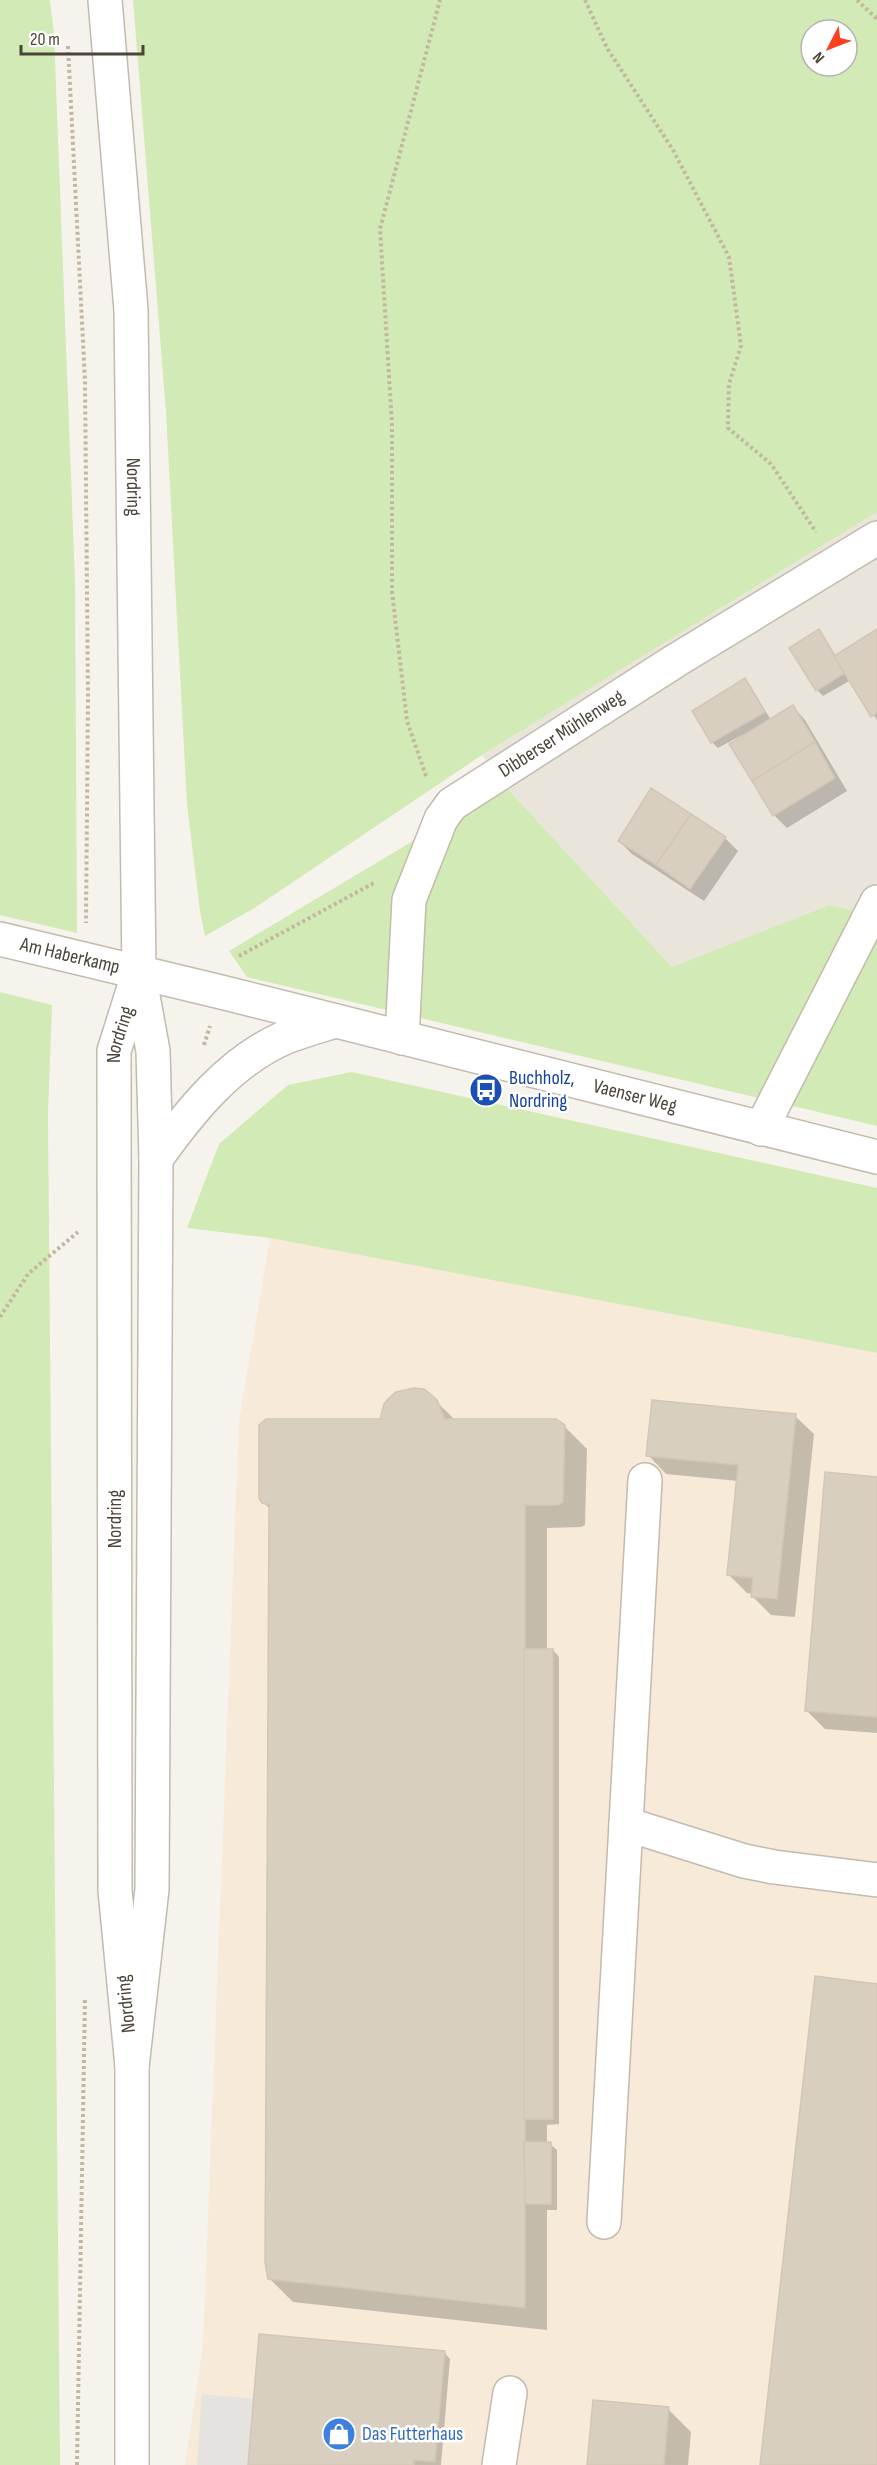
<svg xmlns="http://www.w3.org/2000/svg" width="877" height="2465" viewBox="0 0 877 2465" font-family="'Sofia Sans Condensed',sans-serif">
<rect width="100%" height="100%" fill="#f6f3ec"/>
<path fill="#eae5da" d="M877,512V916L829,905L672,967L505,786L482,755Z"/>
<path fill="#f7ead8" d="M270,1238L877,1353V2465H185L203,2345L239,1421Z"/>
<g fill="#d2eab5" fill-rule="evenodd">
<path d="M0,0H50L54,34L75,581L77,933L0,915Z"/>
<path d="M133,0H877V512L482,755L253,909L205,936L200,912L187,804L166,412ZM811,30H847V66H811Z"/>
<path d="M505,786L672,967L829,905L877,916V1126L247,977L229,951Z"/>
<path d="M0,992L52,1005L48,1114L60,2465H0Z"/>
<path d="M352,1072L877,1188V1353L270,1238L187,1228L219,1144L288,1085Z"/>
</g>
<path fill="#e5e3e0" d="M202,2394L253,2399L248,2465H197Z"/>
<g fill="#0003">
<path d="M819,631L836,656L877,631V720L851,680L823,696L817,690Z"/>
<path d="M745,680L751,687L771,720L793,707L805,720L847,791L787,828L774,815L732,744L743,737L742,735L718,748L712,742Z"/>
<path d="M725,838L738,851L704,901L632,854L619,841Z"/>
<path d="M436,1401L455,1420L564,1426L587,1449L585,1525L581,1527L547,1528V1650H553L559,1657V2124L547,2125V2144H550L557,2150V2210H547V2330L293,2302L270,2279V1509L263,1502L381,1420Z"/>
<path d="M795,1416L814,1434L795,1617L771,1615L752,1596V1594L747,1593L729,1575L738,1481L666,1474L648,1455Z"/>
<path d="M877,1478V1733L825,1729L807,1711Z"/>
<path d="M444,2352L450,2359L441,2465H249Z"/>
<path d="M668,2409L691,2432L688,2465H588Z"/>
</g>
<g fill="#d8cfc1" stroke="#d3c7b4" stroke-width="1.5">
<path d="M819,629L845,673L816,691L789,648Z"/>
<path d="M877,629V713L871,717L834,656Z"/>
<path d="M745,678L765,712L711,743L692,711Z"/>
<path d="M793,705L815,742L752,781L729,744Z"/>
<path d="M815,742L835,778L773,816L752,781Z"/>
<path d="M651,788L691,814L656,865L618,841Z"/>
<path d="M691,814L726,837L690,889L656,865Z"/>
<path d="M414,1388L424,1389L437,1400L445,1419H556L565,1425L563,1502L558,1505H525V2308L268,2279L265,2262L269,1505L262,1503L259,1498V1425L266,1419H380L384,1404L389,1398L396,1392Z"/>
<path d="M652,1400L796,1414L777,1599L751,1597L753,1578L727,1575L738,1465L646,1456Z"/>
<path d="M825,1472L877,1477V1717L805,1711Z"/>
<rect x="524" y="1649" width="29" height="470"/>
<path d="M815,1976L877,1984V2465H760Z"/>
<path d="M524,2142H551V2204H525Z"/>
<path d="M259,2334L445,2351L435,2462L414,2460V2465H248Z"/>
<path d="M593,2400L669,2407L664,2465H587Z"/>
</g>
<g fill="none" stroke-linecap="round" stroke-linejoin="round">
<g stroke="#c2bbae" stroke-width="36">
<g id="minor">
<path id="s1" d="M105,0L131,310L139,974L153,1051L156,1159L152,1889L132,2067"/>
<path id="s2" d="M0,939L221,992L877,1157"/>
<path id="s3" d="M402,1038L409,900L441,819L452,804L675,661L877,538"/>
<path d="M761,1129L877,902"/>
<path d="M156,1159C190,1111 230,1061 286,1037C302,1031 319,1026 335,1021"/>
<path d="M626,1824L744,1861L774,1867L877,1880"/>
<path d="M604,2222L645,1480"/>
<path id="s4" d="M132,2465V2067L115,1890L114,1051L137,978"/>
<path d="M499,2465L510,2393"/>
</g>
</g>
<g stroke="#c4b79f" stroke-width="4" stroke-dasharray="3 3" stroke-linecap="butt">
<path d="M585,0L607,48L673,150L729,257L741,346L729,384L728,428L771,464L816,532"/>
<path d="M857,0L877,19"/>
<path d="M68,46L85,381L88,697L86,923"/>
<path d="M426,776L407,721L392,592V425L380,229L440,0"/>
<path d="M239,956L374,883"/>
<path d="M204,1045L210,1026"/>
<path d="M0,1317L28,1274L78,1232"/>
<path d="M77,2465L85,1998"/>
</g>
<use href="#minor" stroke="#fff" stroke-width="33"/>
</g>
<defs>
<g id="bus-disc" transform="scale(1.725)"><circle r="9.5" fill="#1a4fb4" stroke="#fff"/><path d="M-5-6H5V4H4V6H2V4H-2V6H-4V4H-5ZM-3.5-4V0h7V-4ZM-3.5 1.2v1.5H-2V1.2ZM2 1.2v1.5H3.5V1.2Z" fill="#fff"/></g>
<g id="shop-disc" transform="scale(1.725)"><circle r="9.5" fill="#3f7fe0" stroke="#fff"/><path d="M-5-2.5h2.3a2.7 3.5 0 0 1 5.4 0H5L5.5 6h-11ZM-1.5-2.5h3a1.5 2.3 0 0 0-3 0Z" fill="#fff"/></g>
</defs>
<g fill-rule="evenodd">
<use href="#bus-disc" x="486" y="1090"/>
<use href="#shop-disc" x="339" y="2434"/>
</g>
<g text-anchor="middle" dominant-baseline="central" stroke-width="5" stroke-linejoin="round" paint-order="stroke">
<g font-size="20" fill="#4b4439" stroke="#fff">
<text stroke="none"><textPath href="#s1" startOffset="488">Nordring</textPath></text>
<text stroke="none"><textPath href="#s3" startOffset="374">Dibberser Mühlenweg</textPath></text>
<text stroke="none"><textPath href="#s2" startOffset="72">Am Haberkamp</textPath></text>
<text stroke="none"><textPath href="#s4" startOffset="1432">Nordring</textPath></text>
<text stroke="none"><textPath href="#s2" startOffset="654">Vaenser Weg</textPath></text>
<text transform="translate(115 1519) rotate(-90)">Nordring</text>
<text transform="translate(126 2004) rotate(-96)">Nordring</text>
</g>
<g font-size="20" fill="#164399" stroke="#fff" text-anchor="start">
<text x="509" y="1078">Buchholz,<tspan x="509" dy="23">Nordring</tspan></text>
</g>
<g font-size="20" fill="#366cbe" stroke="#fff" text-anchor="start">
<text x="362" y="2434">Das Futterhaus</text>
</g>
</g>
<g transform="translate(829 48) rotate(228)"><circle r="28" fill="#ffffff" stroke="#b7b4b0" stroke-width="1.5"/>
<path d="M0-4.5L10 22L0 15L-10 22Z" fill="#fc3f1d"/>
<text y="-9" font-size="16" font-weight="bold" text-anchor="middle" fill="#4b4439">N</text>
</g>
<path d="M21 45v9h122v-9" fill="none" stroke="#4b4439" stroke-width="3"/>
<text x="30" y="45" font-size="18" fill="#4b4439" stroke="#ffffff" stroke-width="4.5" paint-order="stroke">20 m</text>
</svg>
